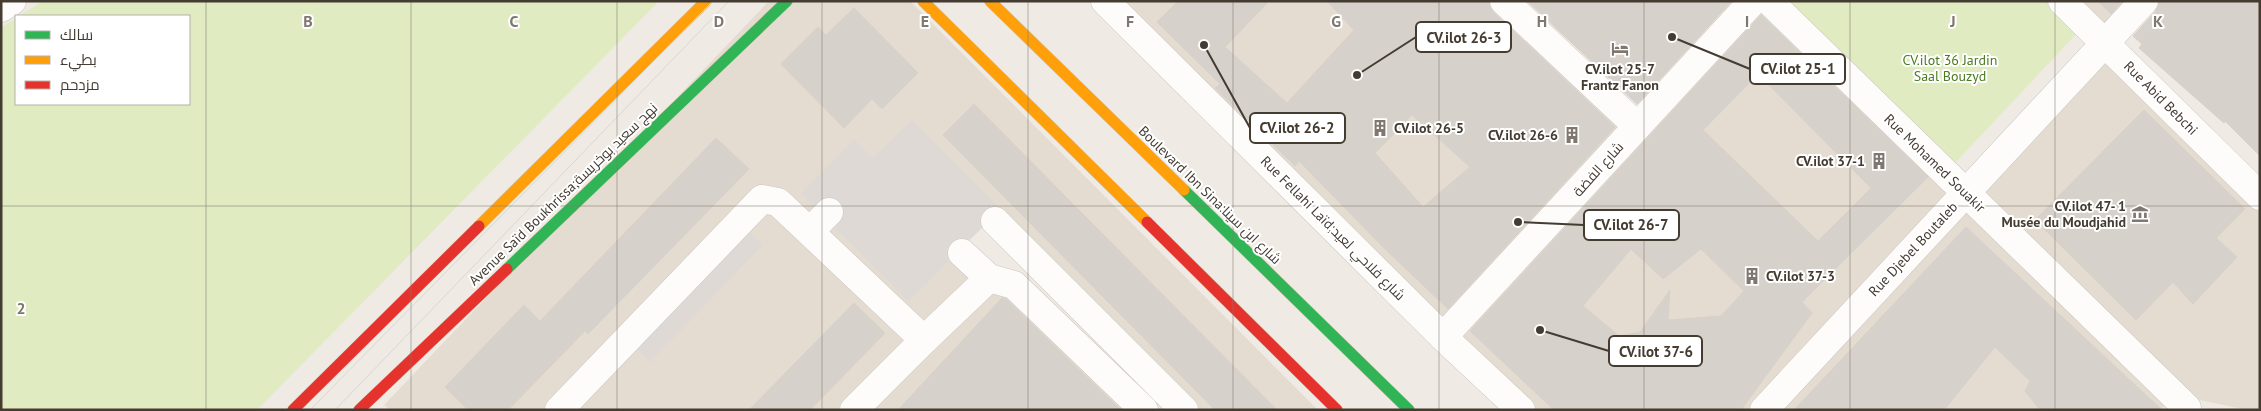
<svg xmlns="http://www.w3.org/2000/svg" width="2261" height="411" viewBox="0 0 2261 411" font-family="'PT Sans',Cairo,sans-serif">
<rect width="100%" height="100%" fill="#efeae4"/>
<g fill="#e4dcd1">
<path d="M769,1H910L1318,410H1197L998,212L951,258L976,279L924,326L759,190L545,410H391L384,405Z"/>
<path d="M1119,1H1491L1622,127L1441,322Z"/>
<path d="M2076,1H2131L2105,29Z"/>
<path d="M1761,6L1953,192L1752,410H1534L1454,335Z"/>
<path d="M2105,56L2260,208V410H2247L2191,398L1980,192Z"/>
<path d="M1967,206L2170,404L2157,410H1778Z"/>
<path d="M767,208L911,340L841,410H571Z"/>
<path d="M1003,287L1137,410H869L992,289Z"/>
</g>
<g fill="#e0ebc1">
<path d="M43,1H659L257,410H1V28L16,18V104H189V16H19Z"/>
<path d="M1781,1H2047L2079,31L1954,164Z"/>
</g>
<g fill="#ded9d4">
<path d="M912,120L1001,209L908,301L801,193L854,139L873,158Z"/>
<path d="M745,227L763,245L650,362L632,344Z"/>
</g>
<g fill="#d7d1cb" stroke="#d7d1ca" fill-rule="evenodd">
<path d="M1178,1H1269L1225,47L1287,103L1354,30L1327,1H1489L1493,12L1615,127L1448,309L1384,248L1299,161L1295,166L1215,88L1220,84L1157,22ZM1412,115L1470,167L1423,207L1375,153Z"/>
<path d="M1527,1H1732L1637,104Z"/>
<path d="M2098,1H2122L2111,14Z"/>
<path d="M2159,1H2260V156L2225,121L2224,123L2139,48L2142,44L2133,36L2155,12Z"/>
<path d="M854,8L918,73L882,109L872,99L844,128L781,64L818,27L826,35Z"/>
<path d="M1761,15L1928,177L1802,302L1812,313L1741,410H1554L1470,331ZM1758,74L1871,188L1818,241L1703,130ZM1631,249L1663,279L1701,249L1744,291L1721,316L1668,320L1670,290L1640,332L1619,336L1583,306Z"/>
<path d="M974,104L1277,410H1215L943,135Z"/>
<path d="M2144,110L2245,209L2216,238L2237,257L2193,304L2173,282L2136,320L2035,220Z"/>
<path d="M716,138L749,169L588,334L585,331L508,410H468L445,387L524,305L540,321Z"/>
<path d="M1966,227L2134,384L2162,410H2040L2025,391L2030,381L1995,347L1944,410H1794Z"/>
<path d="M1002,298L1006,299L1121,410H898Z"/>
<path d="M854,303L885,333L810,410H749Z"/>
</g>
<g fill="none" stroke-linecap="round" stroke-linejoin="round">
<g stroke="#cbc6c0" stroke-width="29">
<g id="street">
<path d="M1105,1L1443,337L1521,410"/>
<path d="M1504,1L1637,126"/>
<path d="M1769,1L2187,408"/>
<path d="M2062,1L2260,196"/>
<path d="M1,8L12,1"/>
<path d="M995,221L1184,410"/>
<path d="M810,231L829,212"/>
<path d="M989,278L1014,285L1144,410"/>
<path d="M1443,337L1753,1"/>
<path d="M559,410L762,199L778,202L924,340L989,278L962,253"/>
<path d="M854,410L924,340"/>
<path d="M1764,410L2144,1"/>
</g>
</g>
<g stroke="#d3c5b0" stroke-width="12">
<g id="fast">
<path d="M1184,190L1409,410"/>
<path d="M507,269L787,1"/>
</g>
</g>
<g stroke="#d3c5b0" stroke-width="12">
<g id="slow">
<path d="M923,1L1147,222"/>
<path d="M990,1L1184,190"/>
<path d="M479,226L706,1"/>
</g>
</g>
<g stroke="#d3c5b0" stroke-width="12">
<g id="jam">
<path d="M1147,222L1337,410"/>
<path d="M293,410L479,226"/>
<path d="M359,410L507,269"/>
</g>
</g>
<use href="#street" stroke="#fdfcfb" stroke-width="28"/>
<use href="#fast" stroke="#30b455" stroke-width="11"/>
<use href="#slow" stroke="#ff9f0a" stroke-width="11"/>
<use href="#jam" stroke="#e5322d" stroke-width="11"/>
<g stroke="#d8d7d6" stroke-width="1">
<path d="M310,410L713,1"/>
<path d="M335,410L729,1"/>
</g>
</g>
<path fill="none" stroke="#807870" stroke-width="1" stroke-opacity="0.55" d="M206,1V410M411,1V410M617,1V410M822,1V410M1028,1V410M1233,1V410M1439,1V410M1644,1V410M1850,1V410M2055,1V410M1,206H2260"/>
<defs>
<g id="hotel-bare" transform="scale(1.35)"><path d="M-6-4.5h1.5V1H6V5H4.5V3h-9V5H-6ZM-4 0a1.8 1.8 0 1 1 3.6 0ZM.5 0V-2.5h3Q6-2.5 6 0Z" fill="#807870" stroke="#fff" stroke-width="2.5" paint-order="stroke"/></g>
<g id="building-bare" transform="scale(1.35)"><path d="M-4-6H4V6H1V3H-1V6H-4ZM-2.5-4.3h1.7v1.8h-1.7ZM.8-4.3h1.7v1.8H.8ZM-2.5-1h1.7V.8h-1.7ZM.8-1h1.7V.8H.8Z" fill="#807870" stroke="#fff" stroke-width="2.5" paint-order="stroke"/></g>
<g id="museum-bare" transform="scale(1.35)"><path d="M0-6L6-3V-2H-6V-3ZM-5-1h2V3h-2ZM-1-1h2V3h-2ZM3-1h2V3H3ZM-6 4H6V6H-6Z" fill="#807870" stroke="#fff" stroke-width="2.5" paint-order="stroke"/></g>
</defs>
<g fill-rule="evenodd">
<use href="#hotel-bare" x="1620" y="49"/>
<use href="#building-bare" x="1380" y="128"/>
<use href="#building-bare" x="1572" y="135"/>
<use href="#building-bare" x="1879" y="161"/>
<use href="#museum-bare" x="2140" y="214"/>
<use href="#building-bare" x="1752" y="276"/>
</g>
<g text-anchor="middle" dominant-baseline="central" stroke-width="4" stroke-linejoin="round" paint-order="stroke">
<g font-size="14" fill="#4b7b1f" stroke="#fff">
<text x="1950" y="60">CV.ilot 36 Jardin<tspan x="1950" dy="16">Saal Bouzyd</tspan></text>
</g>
<g font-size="14" font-weight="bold" fill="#443b31" stroke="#fff" text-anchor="end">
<text x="1620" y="69" text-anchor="middle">CV.ilot 25-7<tspan x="1620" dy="16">Frantz Fanon</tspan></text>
<text x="1394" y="128" text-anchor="start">CV.ilot 26-5</text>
<text x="1558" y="135">CV.ilot 26-6</text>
<text x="1865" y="161">CV.ilot 37-1</text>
<text x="2126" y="206">CV.ilot 47- 1<tspan x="2126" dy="16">Musée du Moudjahid</tspan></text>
<text x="1766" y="276" text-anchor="start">CV.ilot 37-3</text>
</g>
<g font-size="14" fill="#443b31" stroke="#fff">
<text transform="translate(2161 98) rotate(45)">Rue Abid Bebchi</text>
<text transform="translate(1935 163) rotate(44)">Rue Mohamed Souakir</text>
<text transform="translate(1598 169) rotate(-48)">شارع الفضة</text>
<text transform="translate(563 194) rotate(-44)">Avenue Saïd Boukhrissa;نهج سعيد بوخريسة</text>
<text transform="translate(1210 195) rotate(44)">Boulevard Ibn Sina:شارع ابن سينا</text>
<text transform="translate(1333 228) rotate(45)">Rue Fellahi Laïd;شارع فلاحي لعيد</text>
<text transform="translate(1913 249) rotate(-47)">Rue Djebel Boutaleb</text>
</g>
</g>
<g font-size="16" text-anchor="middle" font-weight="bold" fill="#807870" stroke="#fff" stroke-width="4" stroke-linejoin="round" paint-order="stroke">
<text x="308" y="27">B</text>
<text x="514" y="27">C</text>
<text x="719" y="27">D</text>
<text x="925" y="27">E</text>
<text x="1130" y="27">F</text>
<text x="1336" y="27">G</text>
<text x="1542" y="27">H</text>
<text x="1747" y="27">I</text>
<text x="1953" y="27">J</text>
<text x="2158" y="27">K</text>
<text x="21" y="314">2</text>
</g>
<path fill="none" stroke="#443b31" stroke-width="2" d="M1357 75L1416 37M1672 37L1750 69M1204 45L1250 128M1518 222L1584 225M1540 330L1609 351"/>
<g fill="#443b31" stroke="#fff" stroke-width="2">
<circle cx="1357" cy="75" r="5"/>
<circle cx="1672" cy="37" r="5"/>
<circle cx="1204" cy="45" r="5"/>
<circle cx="1518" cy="222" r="5"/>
<circle cx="1540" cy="330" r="5"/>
</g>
<g fill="#fff" stroke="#443b31" stroke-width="2">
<rect x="1416" y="22" width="95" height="30" rx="5"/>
<rect x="1750" y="54" width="95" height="30" rx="5"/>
<rect x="1250" y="113" width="95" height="30" rx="5"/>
<rect x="1584" y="210" width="95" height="30" rx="5"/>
<rect x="1609" y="336" width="93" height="30" rx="5"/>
</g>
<g font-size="15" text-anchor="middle" font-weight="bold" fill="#443b31">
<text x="1464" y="43">CV.ilot 26-3</text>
<text x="1798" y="74">CV.ilot 25-1</text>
<text x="1297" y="133">CV.ilot 26-2</text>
<text x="1631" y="230">CV.ilot 26-7</text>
<text x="1656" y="357">CV.ilot 37-6</text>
</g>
<rect width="2261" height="411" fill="none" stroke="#443b31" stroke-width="5"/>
<rect x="15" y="15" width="175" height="90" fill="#ffffff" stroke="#b4b1ad"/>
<rect x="25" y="31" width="25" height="8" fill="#30b455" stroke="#b4b1ad"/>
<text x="60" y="40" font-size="15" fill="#443b31">سالك</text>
<rect x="25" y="56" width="25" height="8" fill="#ff9f0a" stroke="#b4b1ad"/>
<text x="60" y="65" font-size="15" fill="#443b31">بطيء</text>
<rect x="25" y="81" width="25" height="8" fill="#e5322d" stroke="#b4b1ad"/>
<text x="60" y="90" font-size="15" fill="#443b31">مزدحم</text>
</svg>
